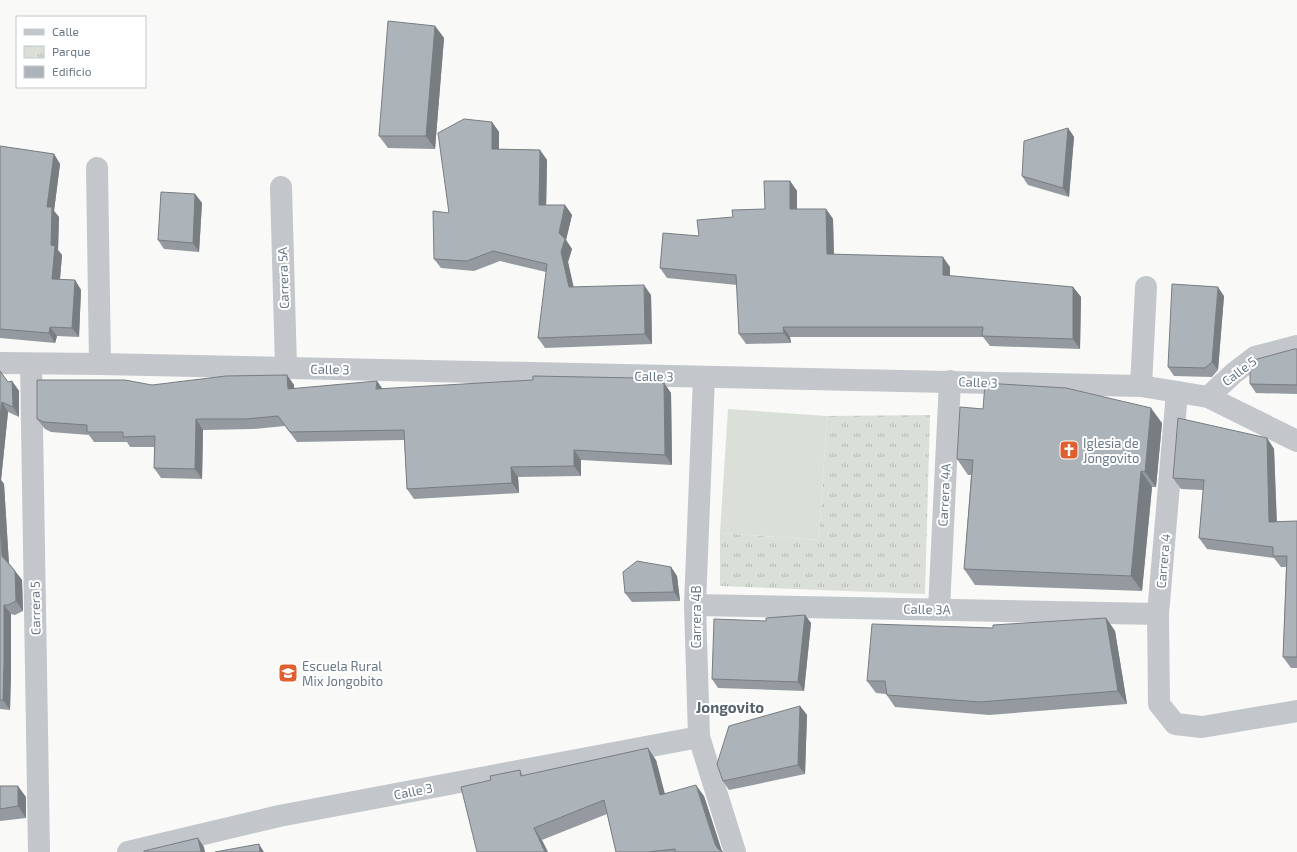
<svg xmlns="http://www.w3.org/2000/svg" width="1297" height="852" viewBox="0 0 1297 852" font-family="'Exo 2',sans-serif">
<defs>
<pattern id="park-tufts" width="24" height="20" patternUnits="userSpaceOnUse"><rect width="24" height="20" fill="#dae0d8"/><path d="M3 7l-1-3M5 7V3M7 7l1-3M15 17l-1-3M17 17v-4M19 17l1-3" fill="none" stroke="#b5bab5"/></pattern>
</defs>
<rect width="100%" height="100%" fill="#f9f9f7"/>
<path fill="url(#park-tufts)" d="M930,415L925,594L720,586V533L819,540L827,416Z"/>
<path fill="#dae0d8" d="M728,409L827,416L819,540L720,533Z"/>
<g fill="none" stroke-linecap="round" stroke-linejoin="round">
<g stroke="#c3c6ca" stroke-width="22">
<path d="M97,168L100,364"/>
<path d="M281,187L286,368"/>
<path d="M0,363L100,364L1141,386L1208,397L1297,441"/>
<path d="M31,364L39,852"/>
<path d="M704,377L695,605L699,737L735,852"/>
<path d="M1141,386L1146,287"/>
<path d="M1177,392L1158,614L1159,704L1175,724L1202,727L1297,711"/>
<path d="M1208,397L1234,373L1255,357L1297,346"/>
<path d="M695,605L1158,614"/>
<path d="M939,609L950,381"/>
<path d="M128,852L279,816L699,737"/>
</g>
</g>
<g fill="#949a9f">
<path d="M435,26L444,38L435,149L388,148L379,136Z"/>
<path d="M492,122L499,132V149L540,150L547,160L546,205H565L572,215L566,240L572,249L568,262L573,287L651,295L652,344L545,348L538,338L546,272L500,261L474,271L441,268L434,259Z"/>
<path d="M1068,128L1074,137L1069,197L1028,185L1022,176Z"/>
<path d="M0,146L54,154L60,164L54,211L59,217L58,250L62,255L60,280H75L81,290L79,337L57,336L55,343L0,338Z"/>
<path d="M790,181L797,191V209H826L833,219L834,254L950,267V276L1073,287L1081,297L1080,349L990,346L983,337H790L791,343L746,344L739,334L737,285L667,278L660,268L699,236L765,209Z"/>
<path d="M195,194L202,203L199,252L164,249L158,240Z"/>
<path d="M1224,296L1218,370L1212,377L1174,376L1168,367Z"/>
<path d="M1297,349V394L1256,393L1250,384Z"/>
<path d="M0,371L8,382L12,381L19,391V417L8,412L1,480L4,484L9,563L15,571L22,580L23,611L15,615L11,614V672L10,710L0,709Z"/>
<path d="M287,375L294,385V389H383L664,383L671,393L672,465L581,460V476L518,477L519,493L414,499L407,489L404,440L297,442L285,426L253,429L203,430L202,479L161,478L154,468V447H130L127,442H94L89,435L51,432L45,429L37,419L152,385Z"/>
<path d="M1162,423L1156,487H1152L1142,591L975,585L964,569L971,475H968L957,459Z"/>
<path d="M1267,438L1274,449L1277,522L1297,521V668H1291L1283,657L1286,567H1281L1274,558L1207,549L1199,538L1203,490L1181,489L1173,478Z"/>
<path d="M671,567L677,576L680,601L632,602L625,593Z"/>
<path d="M805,615L811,623L804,691L718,688L712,679L766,621Z"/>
<path d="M1106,618L1115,631L1127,704L989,715L895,707L886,694L876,693L867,681L993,628Z"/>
<path d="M800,706L807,715L805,774L729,790L723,781Z"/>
<path d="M656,760L665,794L704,796L722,851L723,852H616L607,814L542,840L491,780L520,770L523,776Z"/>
<path d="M0,786L26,797V818L0,821Z"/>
</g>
<g fill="#787d82">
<path d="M435,26L444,38L435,149L426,136Z"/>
<path d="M492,122L499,132V159L492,149Z"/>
<path d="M1068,128L1074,137L1069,197L1063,188Z"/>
<path d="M540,150L547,160L546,215L539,205Z"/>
<path d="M54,154L60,164L54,211L59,217L58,250L62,255L59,289L52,279L51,245L47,207Z"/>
<path d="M790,181L797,191V219L790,209Z"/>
<path d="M195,194L202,203L199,252L193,243Z"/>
<path d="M565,205L572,215L566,240L572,249L568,262L576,297L569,287L561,252L559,233Z"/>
<path d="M826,209L833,219L834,264L827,254Z"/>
<path d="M943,257L950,267V285L943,275Z"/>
<path d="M75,280L81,290L79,337L72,328Z"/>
<path d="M644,285L651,295L652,344L645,334Z"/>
<path d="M1073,287L1081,297L1080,349L1073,339Z"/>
<path d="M1218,287L1224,296L1218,370L1212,362Z"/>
<path d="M50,327L57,336L55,343L49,333Z"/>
<path d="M783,327L790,337L791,343L784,333Z"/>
<path d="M287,375L294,385L295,400L288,389Z"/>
<path d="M12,381L19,391V417L13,407Z"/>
<path d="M377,381L385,392L376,389Z"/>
<path d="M664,383L671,393L672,465L665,455Z"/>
<path d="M2,402L8,412L1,480L4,484L9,566L2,556L0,523V417Z"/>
<path d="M1151,408L1162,423L1156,487L1145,472Z"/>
<path d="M196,419L203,430L202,479L195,469Z"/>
<path d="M1267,438L1274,449L1277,533L1269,522Z"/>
<path d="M574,450L581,460V476L574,466Z"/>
<path d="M511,467L518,477L519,493L512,483Z"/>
<path d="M1141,471L1152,487L1142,591L1131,576Z"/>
<path d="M671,567L677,576L680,601L674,592Z"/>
<path d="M15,571L22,580L23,611L16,601Z"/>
<path d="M4,605L11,614V672L10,710L3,700Z"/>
<path d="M805,615L811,623L804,691L798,682Z"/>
<path d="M1106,618L1115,631L1127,704L1118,691Z"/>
<path d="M800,706L807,715L805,774L798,765Z"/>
<path d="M648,748L656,760L668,807L660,795Z"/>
<path d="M696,785L704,796L722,852H720L715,844Z"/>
<path d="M18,786L26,797V818L18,806Z"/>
<path d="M534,828L542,840L548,852H545Z"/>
<path d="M198,838L204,847L205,852H201Z"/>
<path d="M259,844L264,852H260Z"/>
</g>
<g fill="#acb3b9" stroke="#787d82">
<path d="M388,21L435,26L426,136H379Z"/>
<path d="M464,119L492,122V149L540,150L539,205H565L559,233L565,239L561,252L569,287L644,285L645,334L538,338L547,264L493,251L467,261L434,259L433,211L449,213L438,133Z"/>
<path d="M1068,128L1063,188L1022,176L1024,141Z"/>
<path d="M0,146L54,154L47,207H52L51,245L55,246L52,279L75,280L72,328L50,327L49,333L0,329Z"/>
<path d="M764,181H790V209H826L827,254L943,257V275L1073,287V339L982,336L983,327H783L784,333L739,334L736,275L660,268L663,233L699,236L697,220L733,217L732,210L765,209Z"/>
<path d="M161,192L195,194L193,243L158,240Z"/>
<path d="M1172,284L1218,287L1212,362L1205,368L1168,367Z"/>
<path d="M1294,349H1297V385L1250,384V363L1254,360Z"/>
<path d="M0,371L8,382L12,381L13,407L2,402L0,417Z"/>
<path d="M287,375L288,389L377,381L376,389L533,380V376L638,378L664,383L665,455L574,450V466L511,467L512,483L407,489L404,430L290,432L278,416L246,419H196L195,469L154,468L155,436L123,437V432H87V425L44,422L37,419V380H125L152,385L226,376Z"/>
<path d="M985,383L1066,388L1151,408L1145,472L1141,471L1131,576L964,569L973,460L957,459L960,407L983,409Z"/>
<path d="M1178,418L1267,438L1269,522L1297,521V657H1283L1287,556H1273V547L1199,538L1204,480L1173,478Z"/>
<path d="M0,523L2,556L15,571L16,601L8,605H4V662L3,700H0Z"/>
<path d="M637,561L671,567L674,592L625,593L623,572Z"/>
<path d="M805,615L798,682L712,679L714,619L766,621V618Z"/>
<path d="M1106,618L1118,691L980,702L887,695L885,681H867L872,624L993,628V625Z"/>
<path d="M800,706L798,765L723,781L717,764L729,726Z"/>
<path d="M648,748L660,795L696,785L715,844L718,849L723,852H676L675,849L648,852H616L604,800L534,828L545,852H477L461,787L491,780L490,776L520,770L521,776Z"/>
<path d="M0,786H18V806L0,809Z"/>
<path d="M198,838L201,852H144V851Z"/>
<path d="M259,844L260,852H215Z"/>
</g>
<defs>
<g id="church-square" transform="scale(1)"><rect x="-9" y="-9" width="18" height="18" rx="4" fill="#df5f30" stroke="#fff"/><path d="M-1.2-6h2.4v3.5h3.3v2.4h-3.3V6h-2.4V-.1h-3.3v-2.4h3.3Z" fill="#fff"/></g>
<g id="school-square" transform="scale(1)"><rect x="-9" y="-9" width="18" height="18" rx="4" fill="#df5f30" stroke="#fff"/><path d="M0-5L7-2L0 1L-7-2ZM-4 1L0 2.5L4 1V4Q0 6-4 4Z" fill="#fff"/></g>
</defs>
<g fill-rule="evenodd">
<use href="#church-square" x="1069" y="450"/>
<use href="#school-square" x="288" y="673"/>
</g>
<g text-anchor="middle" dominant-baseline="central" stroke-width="4" stroke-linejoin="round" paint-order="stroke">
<g font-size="13" fill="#697887" stroke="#fff">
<text transform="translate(283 278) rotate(-92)">Carrera 5A</text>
<text transform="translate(330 369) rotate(1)">Calle 3</text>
<text transform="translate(1239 371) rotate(-37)">Calle 5</text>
<text transform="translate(654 376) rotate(1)">Calle 3</text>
<text transform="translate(978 382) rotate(2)">Calle 3</text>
<text transform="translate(944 495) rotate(-87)">Carrera 4A</text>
<text transform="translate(1163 561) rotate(-85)">Carrera 4</text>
<text transform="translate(35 608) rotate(-91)">Carrera 5</text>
<text transform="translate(927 609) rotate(1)">Calle 3A</text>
<text transform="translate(696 617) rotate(-90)">Carrera 4B</text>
<text transform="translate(413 791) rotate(-11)">Calle 3</text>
</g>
<g font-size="13" fill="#697887" stroke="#fff" text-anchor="start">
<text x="1083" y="443">Iglesia de<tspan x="1083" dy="15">Jongovito</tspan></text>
<text x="302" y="666">Escuela Rural<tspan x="302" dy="15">Mix Jongobito</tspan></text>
</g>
<g font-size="15" font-weight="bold" fill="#56626c" stroke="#fff">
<text x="730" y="707">Jongovito</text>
</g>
</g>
<rect x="16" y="16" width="130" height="72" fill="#ffffff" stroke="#c3c9cf"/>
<rect x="24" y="29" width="20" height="6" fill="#c3c6ca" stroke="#c3c9cf"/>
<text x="52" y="36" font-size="12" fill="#697887">Calle</text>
<rect x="24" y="46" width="20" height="12" fill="url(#park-tufts)" stroke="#c3c9cf"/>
<text x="52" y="56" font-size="12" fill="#697887">Parque</text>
<rect x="24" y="66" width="20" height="12" fill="#acb3b9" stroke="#c3c9cf"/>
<text x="52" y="76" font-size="12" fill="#697887">Edificio</text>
</svg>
